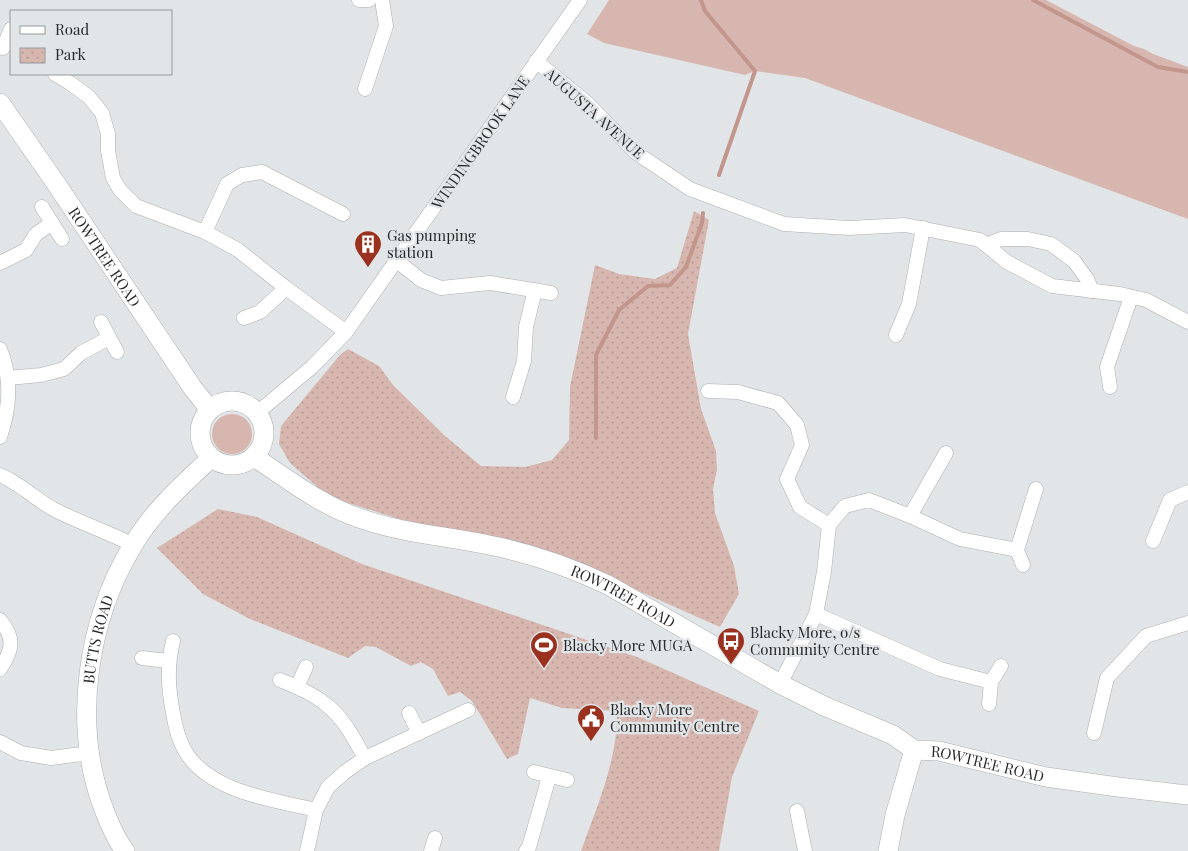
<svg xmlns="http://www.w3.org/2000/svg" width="1188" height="851" viewBox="0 0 1188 851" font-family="'Playfair Display',serif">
<defs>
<pattern id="park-dots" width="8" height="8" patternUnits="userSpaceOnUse" patternTransform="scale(1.25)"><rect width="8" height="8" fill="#d7b6af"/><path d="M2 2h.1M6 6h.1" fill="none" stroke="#b99c97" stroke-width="1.8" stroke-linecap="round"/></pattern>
</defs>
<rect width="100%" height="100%" fill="#e1e5e7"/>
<g fill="#d7b6af">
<path d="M609,0H1046L1134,46L1144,49L1153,54L1188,67V219L805,78L755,71L745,75L604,43L587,34Z"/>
<circle cx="232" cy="434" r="20"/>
</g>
<g fill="url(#park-dots)">
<path d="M694,211L709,220L688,334L701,409L716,451L717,470L713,489L715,513L734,566L739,594L720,627L576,563L409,522L329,497L290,463L279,444L281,426L340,355L348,349L379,366L393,385L444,435L481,466L525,467L552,460L569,440L570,387L595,265L619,274L655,279L677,268Z"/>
<path d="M218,509L257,517L362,564L637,657L759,711L732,777L719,851H581C597,806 618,760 617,711L562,708L530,698L518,754L507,759L472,701L460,692L448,696L433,669L421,662L411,666L376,647L365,646L348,658L250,619L203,594L157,548Z"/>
</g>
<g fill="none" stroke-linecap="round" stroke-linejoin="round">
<g stroke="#c2968c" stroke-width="4">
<path d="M701,0L705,11L755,71L719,175"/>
<path d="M1033,0L1158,67L1188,72"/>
<path d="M596,438V355L619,310L648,286L670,285L686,267L702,223L703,213"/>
</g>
<g stroke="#abafb1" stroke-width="15">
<g id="street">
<path d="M359,0H369"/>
<path d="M3,48L11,29"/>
<path d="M536,61L587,103L635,152L690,189L784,224L849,228L905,225L980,240L1007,262L1052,286L1120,294L1146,300L1188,322"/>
<path d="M55,74L70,83L89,97L102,113L108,134V151L113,178L120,190L136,206L205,232L238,250L286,288L346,332"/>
<path d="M365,89L386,26L382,0"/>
<path d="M42,207L62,239"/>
<path d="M205,232L227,184L242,175L262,172L343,214"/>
<path d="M986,245L1001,239H1028L1051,244L1074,261L1087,279L1092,291"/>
<path d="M397,261L421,280L441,288L490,283L551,293"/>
<path d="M0,263L26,250L36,234L52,223"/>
<path d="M244,318L260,312L286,288"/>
<path d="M101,322L117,352"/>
<path d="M896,335L909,304L923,228"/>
<path d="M0,349C12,379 10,407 0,437"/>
<path d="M8,378L41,375L64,369L81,353L109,338"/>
<path d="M1110,387L1107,367L1131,297"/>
<path d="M708,391L738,392L778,403L797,425L802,445L787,479L800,507L829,525"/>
<path d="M513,397L524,361L526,327L535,290"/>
<path d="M257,413L312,367L346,332L580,0"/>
<path d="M0,475C21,484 36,500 55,510C81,523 108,532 133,545"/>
<path d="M910,516L946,453"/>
<path d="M1153,541L1170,500L1188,492"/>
<path d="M1023,565L1017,550L1036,489"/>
<path d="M816,614L940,669L991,682"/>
<path d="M0,620C15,638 13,650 0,669"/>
<path d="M173,641C167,667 168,687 173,713C175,725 178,738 184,749C207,792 274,800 316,810"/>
<path d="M142,658L168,661"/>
<path d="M280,680C297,687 316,695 329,707C345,720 355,741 365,758"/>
<path d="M780,684L816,614L824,572L829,525L845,506L869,500L910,516L960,539L1017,550"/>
<path d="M297,687L306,667"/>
<path d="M989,704L991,682L1001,666"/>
<path d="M409,713L419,733"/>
<path d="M1094,733L1107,678L1146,636L1188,623"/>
<path d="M0,742L21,753L51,758L90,753"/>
<path d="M534,772L567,780"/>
<path d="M797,811L805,851"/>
<path d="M307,851L316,810L328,787L345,772L365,758L468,710"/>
<path d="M431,851L435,838"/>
<path d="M526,851L529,847L549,777"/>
</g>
</g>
<g stroke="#abafb1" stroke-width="20">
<g id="secondary">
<path id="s1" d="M0,103L55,182L192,387L210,410"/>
<circle cx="232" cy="433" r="32"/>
<path id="s2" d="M254,457C288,479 320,505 359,518C401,533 445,536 489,545C530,553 570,567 608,585L780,684L824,706L893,735L914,750L939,751L1046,777L1118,787L1188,795"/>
<path id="s3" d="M125,851C115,838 109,823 103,807C72,723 87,621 133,545C153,511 183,484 211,458"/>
<path d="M888,851L895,815L914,750"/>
</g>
</g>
<use href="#street" stroke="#fff" stroke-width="14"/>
<use href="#secondary" stroke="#fff" stroke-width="19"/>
</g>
<defs>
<g id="building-pin" transform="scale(1.4375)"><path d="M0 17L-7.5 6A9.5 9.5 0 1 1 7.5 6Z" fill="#9a301e" stroke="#e1e5e7"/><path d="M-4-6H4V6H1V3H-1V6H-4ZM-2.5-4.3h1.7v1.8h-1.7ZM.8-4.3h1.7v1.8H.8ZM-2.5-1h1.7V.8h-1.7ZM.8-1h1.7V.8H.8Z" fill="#fff"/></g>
<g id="bus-pin" transform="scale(1.4375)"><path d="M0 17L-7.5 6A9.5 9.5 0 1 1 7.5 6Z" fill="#9a301e" stroke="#e1e5e7"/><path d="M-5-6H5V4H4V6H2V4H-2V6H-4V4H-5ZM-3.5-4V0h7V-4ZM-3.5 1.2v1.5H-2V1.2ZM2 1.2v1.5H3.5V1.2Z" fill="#fff"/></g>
<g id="stadium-pin" transform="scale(1.4375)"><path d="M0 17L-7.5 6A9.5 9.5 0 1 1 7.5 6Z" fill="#9a301e" stroke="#e1e5e7"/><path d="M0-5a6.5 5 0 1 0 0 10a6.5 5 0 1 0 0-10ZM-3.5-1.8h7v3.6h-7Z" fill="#fff"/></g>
<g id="civic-pin" transform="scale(1.4375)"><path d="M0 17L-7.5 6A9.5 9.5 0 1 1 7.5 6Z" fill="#9a301e" stroke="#e1e5e7"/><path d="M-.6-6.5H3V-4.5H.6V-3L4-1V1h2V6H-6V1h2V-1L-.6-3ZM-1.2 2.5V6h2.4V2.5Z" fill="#fff"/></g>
</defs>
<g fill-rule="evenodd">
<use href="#building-pin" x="368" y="244"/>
<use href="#bus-pin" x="731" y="641"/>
<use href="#stadium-pin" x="544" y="645"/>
<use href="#civic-pin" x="591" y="718"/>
</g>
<g text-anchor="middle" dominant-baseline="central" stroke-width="4.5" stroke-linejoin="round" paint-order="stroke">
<g font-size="15" fill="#28292a" stroke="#e1e5e7">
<text transform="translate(595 113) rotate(42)">AUGUSTA AVENUE</text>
<text transform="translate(480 142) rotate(-55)">WINDINGBROOK LANE</text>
<text stroke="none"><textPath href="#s1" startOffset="186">ROWTREE ROAD</textPath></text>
<text stroke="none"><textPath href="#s2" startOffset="399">ROWTREE ROAD</textPath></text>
<text stroke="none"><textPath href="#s3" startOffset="220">BUTTS ROAD</textPath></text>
<text stroke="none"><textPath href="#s2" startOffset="804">ROWTREE ROAD</textPath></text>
</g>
<g font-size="15" fill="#28292a" stroke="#e1e5e7" text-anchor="start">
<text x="387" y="235">Gas pumping<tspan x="387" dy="17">station</tspan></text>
<text x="750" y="632">Blacky More, o/s<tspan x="750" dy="17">Community Centre</tspan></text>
<text x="563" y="645">Blacky More MUGA</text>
<text x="610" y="709">Blacky More<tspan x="610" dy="17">Community Centre</tspan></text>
</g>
</g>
<rect x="10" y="10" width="162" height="65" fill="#e1e5e7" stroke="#979a9b"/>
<rect x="20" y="26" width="25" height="8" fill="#ffffff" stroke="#979a9b"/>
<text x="55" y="35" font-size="15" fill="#28292a">Road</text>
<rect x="20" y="48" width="25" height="15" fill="url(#park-dots)" stroke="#979a9b"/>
<text x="55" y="60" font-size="15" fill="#28292a">Park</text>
</svg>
